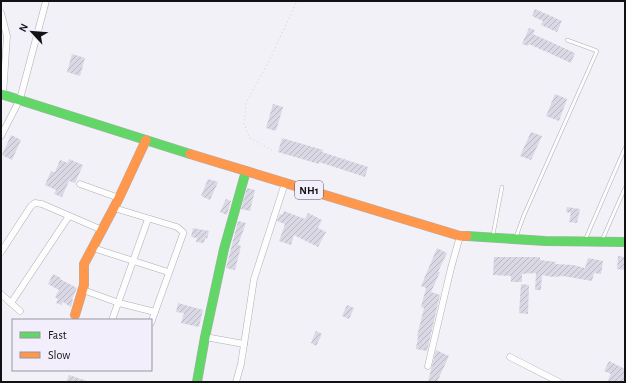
<svg xmlns="http://www.w3.org/2000/svg" width="626" height="383" viewBox="0 0 626 383" font-family="'Alegreya Sans',sans-serif">
<defs>
<pattern id="building-hatch" width="6" height="6" patternUnits="userSpaceOnUse"><rect width="6" height="6" fill="#d9d8e4"/><path d="M-1 1l2-2M0 6l6-6M5 7l2-2" fill="none" stroke="#b9b8c3"/></pattern>
</defs>
<rect width="100%" height="100%" fill="#f3f1f8"/>
<g fill="url(#building-hatch)">
<path d="M535,9L562,21L557,32L541,25L543,21L532,16Z"/>
<path d="M529,28L535,30L533,34L575,53L571,63L529,44L528,46L522,44Z"/>
<path d="M72,54L85,58L80,76L67,72Z"/>
<path d="M555,94L567,99L559,121L546,116Z"/>
<path d="M273,104L283,107L276,131L266,128Z"/>
<path d="M531,132L542,136L531,160L520,156Z"/>
<path d="M11,135L21,140L12,160L2,155Z"/>
<path d="M282,138L323,150L322,152L368,167L365,177L319,162V164L278,152Z"/>
<path d="M69,159L83,165L75,183L69,181L62,197L54,194L56,190L45,185L51,171L55,172L60,160L68,163Z"/>
<path d="M208,179L218,182L210,200L201,196Z"/>
<path d="M247,188L255,190L250,211L241,209Z"/>
<path d="M226,199L231,201L227,215L220,212Z"/>
<path d="M567,207L580,209L577,223L569,222L571,213L566,212Z"/>
<path d="M284,211L305,219L308,213L322,220L318,228L326,232L318,247L294,235L291,245L279,241L285,224L277,221L280,214L282,215Z"/>
<path d="M238,221L246,223L238,245L241,246L235,270L226,268Z"/>
<path d="M193,228L209,231L207,239L205,238L204,243L196,242L197,238L191,237Z"/>
<path d="M437,248L447,253L438,272H440L431,292L440,295L427,351L416,349L418,336H417L424,308L421,307L426,288L421,286Z"/>
<path d="M618,256L625,257V270L617,269Z"/>
<path d="M494,257H540V260L556,262L555,264L573,265L585,268L588,258L603,261L601,274L594,273L592,281L563,276L553,277L542,275L541,290H535L536,273L522,274V282H511V276L493,275Z"/>
<path d="M53,274L61,278L60,279L77,288L72,299L73,300L71,307L63,302L61,305L56,303L58,299L55,297L59,290L48,284Z"/>
<path d="M521,284L529,285L528,314L519,313Z"/>
<path d="M178,303L203,310L199,327L181,323L184,313L176,312Z"/>
<path d="M347,305L354,308L349,319L342,316Z"/>
<path d="M316,331L322,334L316,346L311,343Z"/>
<path d="M436,350L449,356L437,382H428Z"/>
<path d="M609,361L625,369V382H607L611,374L604,371Z"/>
<path d="M69,375L87,381V382H66Z"/>
</g>
<g fill="none" stroke-linecap="round" stroke-linejoin="round">
<g stroke="#b0aeb3" stroke-width="4">
<g id="lane">
<path d="M493,235L502,187"/>
<path d="M516,237L524,215L597,51L567,40"/>
<path d="M586,238L625,148"/>
<path d="M603,238L625,188"/>
</g>
</g>
<g stroke="#b0aeb3" stroke-width="7">
<g id="street">
<path d="M1,13L7,36L3,95"/>
<path d="M1,136L20,99L46,1"/>
<path d="M80,184L119,198"/>
<path d="M114,208L177,227L183,232V234L151,323"/>
<path d="M93,248L168,272"/>
<path d="M1,252L31,206L35,203L42,204L102,230"/>
<path d="M83,290L119,303L155,312"/>
<path d="M1,294L20,311"/>
<path d="M11,303L69,216"/>
<path d="M112,320L148,219"/>
<path d="M205,337L244,344"/>
<path d="M510,357L559,382"/>
<path d="M428,366L451,268L460,236"/>
<path d="M236,382L241,364L254,279L285,183"/>
</g>
</g>
<g stroke="#b0aeb3" stroke-width="10">
<g id="fast">
<path d="M1,94L190,154"/>
<path d="M467,236L545,241L625,242"/>
<path d="M197,382L205,337L224,249L246,171"/>
</g>
</g>
<g stroke="#b0aeb3" stroke-width="10">
<g id="slow">
<path d="M190,154L460,236H467"/>
<path d="M75,315L84,285V264L119,198L146,140"/>
</g>
</g>
<path stroke="#d1d1d3" stroke-width="1" stroke-dasharray="1 3" stroke-linecap="butt" d="M272,150L250,138L244,124L246,103L270,59L297,1"/>
<use href="#lane" stroke="#fdfdfe" stroke-width="3"/>
<use href="#street" stroke="#fdfdfe" stroke-width="6"/>
<use href="#fast" stroke="#63d668" stroke-width="9"/>
<use href="#slow" stroke="#ff974d" stroke-width="9"/>
</g>
<g text-anchor="middle" dominant-baseline="central" stroke-width="4" stroke-linejoin="round" paint-order="stroke">
<rect fill="#f2eefb" stroke="#55535a" stroke-width="1" x="295" y="181" width="28" height="18" rx="3"/>
<g font-size="11" font-weight="bold" fill="#121115">
<text x="309" y="190">NH1</text>
</g>
</g>
<rect width="626" height="383" fill="none" stroke="#121115" stroke-width="4"/>
<rect x="12" y="319" width="140" height="52" fill="#f2eefb" stroke="#98969f"/>
<rect x="20" y="332" width="20" height="6" fill="#63d668" stroke="#98969f"/>
<text x="48" y="339" font-size="12" fill="#121115">Fast</text>
<rect x="20" y="352" width="20" height="6" fill="#ff974d" stroke="#98969f"/>
<text x="48" y="359" font-size="12" fill="#121115">Slow</text>
<g transform="translate(32 32) rotate(296)" stroke="#f2eefb" stroke-width="3" paint-order="stroke">
<path d="M0-3L7 15L0 10L-7 15Z" fill="#121115"/>
<text y="-6" font-size="11" font-weight="bold" text-anchor="middle" fill="#121115">N</text>
</g>
</svg>
